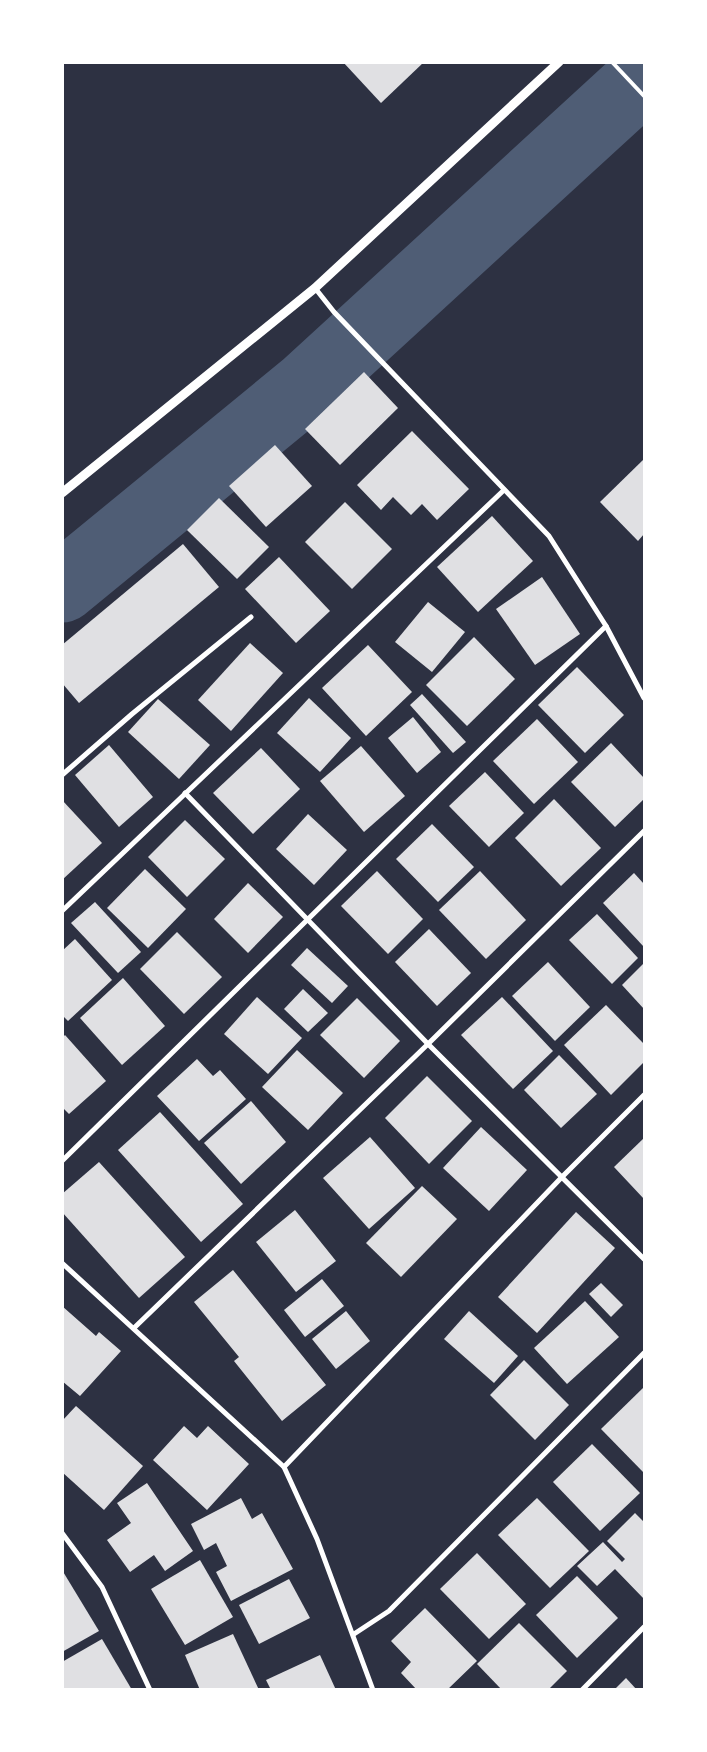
<svg xmlns="http://www.w3.org/2000/svg" width="707" height="1752" viewBox="0 0 707 1752" font-family="Merriweather,serif">
<rect width="100%" height="100%" fill="#2d3142"/>
<g fill="none" stroke-linecap="round" stroke-linejoin="round">
<path stroke="#4f5d75" stroke-width="11" d="M613,62L639,83"/>
<path stroke="#4f5d75" stroke-width="71" d="M62,587L307,386L644,77"/>
</g>
<g fill="#e0e0e3">
<path d="M343,62H424L381,103Z"/>
<path d="M364,372L398,408L340,465L305,429Z"/>
<path d="M412,431L469,489L437,520L422,504L411,515L393,497L381,510L357,485Z"/>
<path d="M275,445L312,486L266,527L229,486Z"/>
<path d="M644,459V534L638,541L600,502Z"/>
<path d="M219,498L269,547L237,579L187,530Z"/>
<path d="M345,502L392,549L352,589L305,542Z"/>
<path d="M492,516L533,561L478,612L437,567Z"/>
<path d="M183,544L219,587L79,703L62,683V645Z"/>
<path d="M279,557L330,611L296,643L245,589Z"/>
<path d="M542,577L580,634L535,665L496,609Z"/>
<path d="M428,602L465,632L432,672L395,642Z"/>
<path d="M474,637L515,679L467,726L426,685Z"/>
<path d="M250,643L283,673L231,731L198,700Z"/>
<path d="M368,645L412,692L366,736L322,688Z"/>
<path d="M577,667L624,715L585,753L538,705Z"/>
<path d="M422,694L466,742L453,753L410,705Z"/>
<path d="M309,698L351,738L320,772L277,733Z"/>
<path d="M158,699L210,745L179,779L128,732Z"/>
<path d="M413,717L441,752L417,773L388,738Z"/>
<path d="M537,719L578,762L534,804L493,761Z"/>
<path d="M611,743L644,778V799L615,827L571,782Z"/>
<path d="M109,745L153,797L119,827L75,775Z"/>
<path d="M361,746L405,796L364,832L320,781Z"/>
<path d="M261,748L300,789L253,834L213,793Z"/>
<path d="M485,772L524,813L489,847L449,806Z"/>
<path d="M554,799L601,848L561,886L515,838Z"/>
<path d="M62,800L102,843L62,880Z"/>
<path d="M308,814L347,850L314,885L276,849Z"/>
<path d="M185,820L225,859L187,897L148,857Z"/>
<path d="M432,824L474,867L438,902L396,859Z"/>
<path d="M145,869L186,909L148,948L107,908Z"/>
<path d="M377,871L423,919L388,954L341,906Z"/>
<path d="M480,871L526,920L486,959L439,910Z"/>
<path d="M634,873L644,884V947L603,903Z"/>
<path d="M248,883L283,917L248,953L214,919Z"/>
<path d="M95,902L141,952L118,973L71,923Z"/>
<path d="M597,914L638,958L612,984L569,940Z"/>
<path d="M429,929L471,973L437,1006L395,962Z"/>
<path d="M177,932L222,977L184,1014L140,969Z"/>
<path d="M75,939L112,980L68,1021L62,1015V951Z"/>
<path d="M307,948L348,986L332,1003L291,965Z"/>
<path d="M548,962L590,1007L555,1041L512,996Z"/>
<path d="M644,963V1009L622,985Z"/>
<path d="M123,978L165,1026L122,1065L80,1018Z"/>
<path d="M303,989L328,1013L308,1032L284,1009Z"/>
<path d="M257,997L302,1038L268,1074L224,1034Z"/>
<path d="M502,997L553,1051L513,1089L461,1035Z"/>
<path d="M357,998L400,1041L364,1078L320,1035Z"/>
<path d="M606,1005L644,1044V1062L611,1095L564,1045Z"/>
<path d="M65,1035L106,1081L69,1114L62,1107V1038Z"/>
<path d="M297,1050L343,1093L308,1130L262,1087Z"/>
<path d="M559,1055L597,1094L561,1128L524,1090Z"/>
<path d="M197,1059L213,1076L220,1070L246,1099L199,1141L157,1096Z"/>
<path d="M427,1076L472,1121L429,1164L385,1118Z"/>
<path d="M251,1101L286,1142L241,1184L204,1143Z"/>
<path d="M160,1112L243,1204L201,1242L118,1150Z"/>
<path d="M481,1127L527,1170L489,1211L443,1168Z"/>
<path d="M370,1137L415,1188L369,1229L323,1178Z"/>
<path d="M644,1138V1199L614,1167Z"/>
<path d="M99,1162L185,1257L139,1298L62,1212V1194Z"/>
<path d="M422,1186L457,1219L401,1277L366,1243Z"/>
<path d="M295,1210L336,1261L296,1292L256,1242Z"/>
<path d="M576,1212L615,1248L537,1333L498,1297Z"/>
<path d="M233,1270L326,1385L282,1421L234,1361L239,1357L194,1302Z"/>
<path d="M322,1279L344,1306L305,1337L284,1310Z"/>
<path d="M601,1283L623,1305L611,1317L589,1294Z"/>
<path d="M585,1301L619,1337L567,1384L534,1348Z"/>
<path d="M62,1306L96,1336L99,1332L121,1351L80,1396L62,1381Z"/>
<path d="M346,1311L370,1341L336,1369L312,1339Z"/>
<path d="M469,1311L518,1356L494,1383L444,1339Z"/>
<path d="M524,1360L569,1405L535,1440L490,1395Z"/>
<path d="M644,1387V1473L601,1429Z"/>
<path d="M76,1406L143,1466L104,1510L62,1472V1421Z"/>
<path d="M184,1426L197,1438L208,1426L249,1464L207,1510L153,1460Z"/>
<path d="M592,1444L640,1493L600,1531L553,1482Z"/>
<path d="M147,1483L193,1551L165,1571L154,1555L130,1572L107,1540L131,1523L117,1503Z"/>
<path d="M241,1498L252,1519L262,1513L293,1569L231,1601L216,1572L227,1566L216,1543L204,1550L191,1524Z"/>
<path d="M537,1498L589,1551L550,1588L498,1535Z"/>
<path d="M635,1513L644,1522V1599L615,1569L597,1586L577,1566L603,1542L622,1562L625,1559L607,1541Z"/>
<path d="M477,1553L526,1604L489,1639L440,1589Z"/>
<path d="M200,1560L233,1617L185,1645L151,1589Z"/>
<path d="M62,1570L99,1631L62,1652Z"/>
<path d="M577,1576L618,1618L577,1658L536,1615Z"/>
<path d="M289,1579L310,1618L259,1644L239,1605Z"/>
<path d="M425,1608L477,1661L447,1690H417L401,1673L411,1662L391,1641Z"/>
<path d="M519,1623L567,1671L548,1690H502L477,1664Z"/>
<path d="M233,1634L259,1690H200L185,1655Z"/>
<path d="M102,1639L132,1690H62V1662Z"/>
<path d="M320,1655L336,1690H271L266,1680Z"/>
<path d="M626,1678L637,1690H614Z"/>
</g>
<g fill="none" stroke-linecap="round" stroke-linejoin="round">
<path stroke="#fff" stroke-width="4" d="M612,62L644,96"/>
<g stroke="#fff" stroke-width="5">
<path d="M315,288L334,312L549,536L606,626L644,698"/>
<path d="M62,775L132,714L251,617"/>
<path d="M185,793L428,1044L644,1259"/>
<path d="M62,911L504,490"/>
<path d="M62,1161L606,626"/>
<path d="M62,1263L284,1467L317,1539L373,1690"/>
<path d="M134,1328L428,1044L644,831"/>
<path d="M284,1467L561,1178L644,1095"/>
<path d="M62,1533L102,1587L150,1690"/>
<path d="M354,1634L389,1611L644,1353"/>
<path d="M582,1690L644,1627"/>
</g>
<path stroke="#fff" stroke-width="9" d="M62,493L315,288L559,62"/>
</g>
<rect width="707" height="1752" fill="none" stroke="#ffffff" stroke-width="128"/>
</svg>
